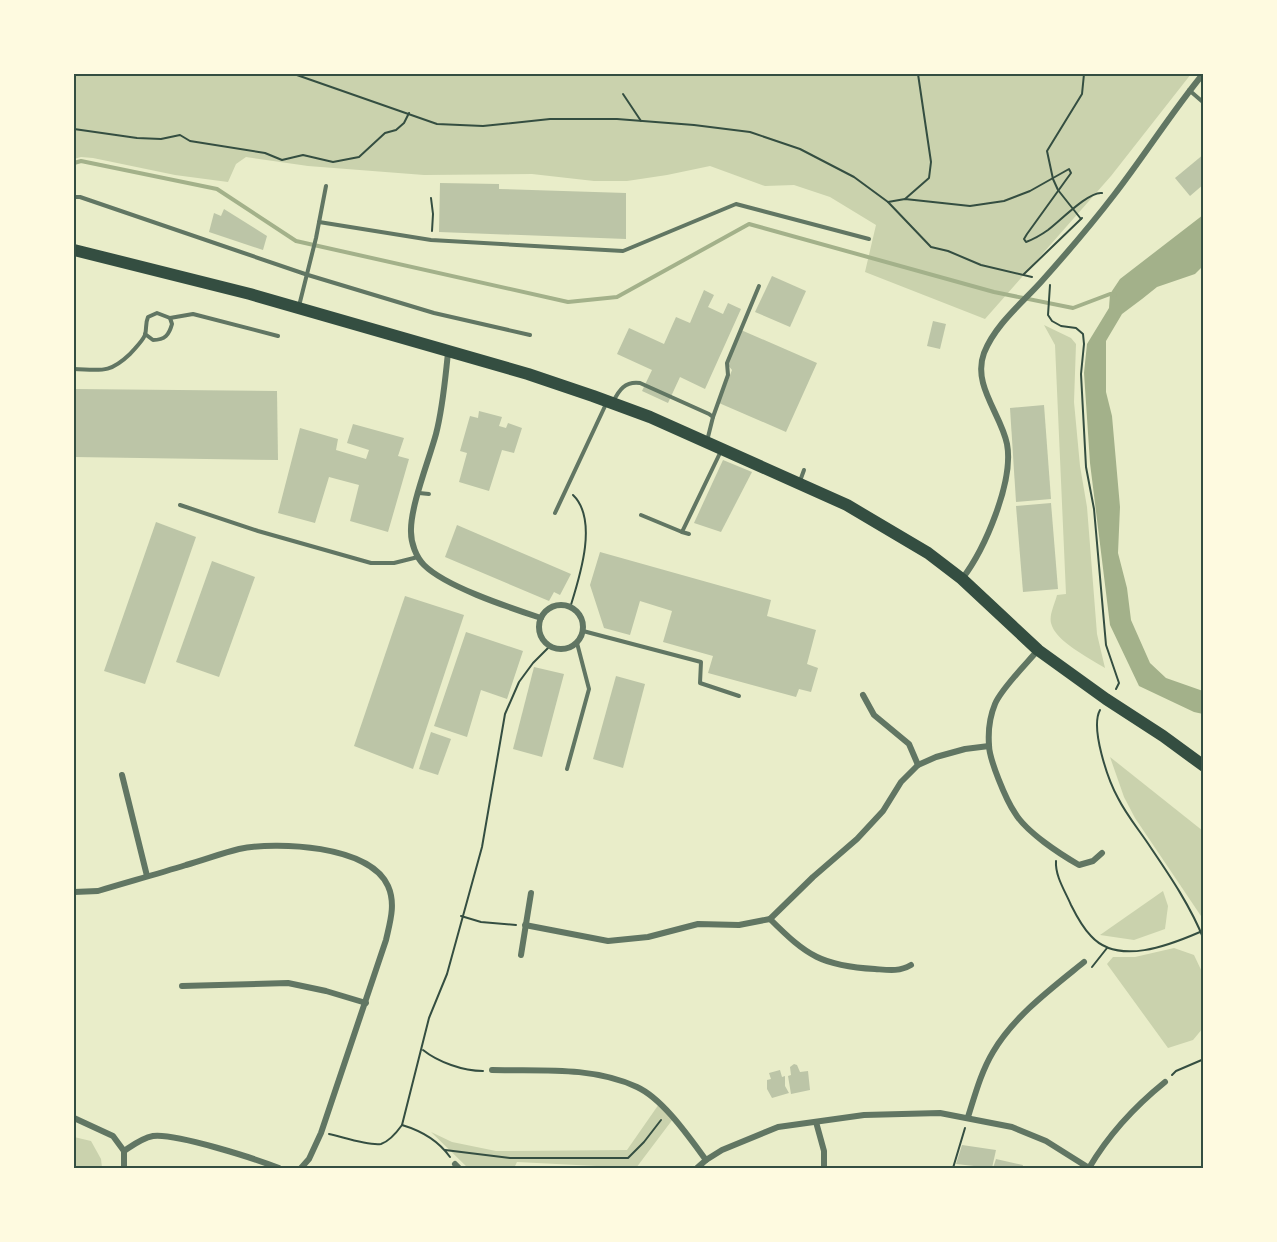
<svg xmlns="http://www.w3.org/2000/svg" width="1277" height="1242" viewBox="0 0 1277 1242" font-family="'Space Grotesk',sans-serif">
<rect width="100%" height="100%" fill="#e9edc9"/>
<g fill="#cad2ad">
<path d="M74,74H1191L1111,176L985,319L865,272L876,225L830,197L794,185L765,186L710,166L667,175L627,181H594L532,174L424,175L308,166L246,157L236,164L228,182L175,175L93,158L81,157L74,159Z"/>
<path d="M1044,325L1071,338L1076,344L1074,402L1080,466L1087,507L1097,634L1105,668C1089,658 1055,641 1051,623C1049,615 1055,603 1057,595L1066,594L1055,345Z"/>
<path d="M1110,757L1203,831V919L1135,818L1124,797Z"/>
<path d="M1163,891L1168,906L1165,929L1134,940L1100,935Z"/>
<path d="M1174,948L1194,955L1203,974V1028L1193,1040L1168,1048L1107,964L1113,957H1135Z"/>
<path d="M659,1104L673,1119L636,1168L517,1162L514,1168H468L431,1132L452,1142L496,1151L627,1150Z"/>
<path d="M74,1137L91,1141L101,1159L102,1168H74Z"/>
</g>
<path fill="#a3b18a" d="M1203,215V266L1195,274L1157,287L1142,299L1122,314L1106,341V392L1112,416L1120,507L1118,553L1127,588L1131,620L1150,663L1166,678L1203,691V714L1194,712L1139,686L1110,625L1090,463L1084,373L1087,344L1109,308L1110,294L1120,279Z"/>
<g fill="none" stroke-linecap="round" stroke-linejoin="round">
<path stroke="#a3b18a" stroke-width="4" d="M74,163L81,161L217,189L296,241L568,302L617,297L749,224L994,292L1073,308L1110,294L1115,295"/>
</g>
<g fill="#bcc5a7">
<path d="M1204,154V184L1190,196L1175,178Z"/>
<path d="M440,183L499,184V189L626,193V239L439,232Z"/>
<path d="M224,209L267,236L263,250L209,232L214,213L221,216Z"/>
<path d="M772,276L806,291L790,327L755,312Z"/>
<path d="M704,290L714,295L708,307L723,314L728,303L741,309L705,389L680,377L668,403L642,391L652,370L617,354L629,328L664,344L676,317L690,323Z"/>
<path d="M933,321L946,324L940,349L927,346Z"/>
<path d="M741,330L817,363L786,432L719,403L732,370L727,364Z"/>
<path d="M74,389L277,391L278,460L74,457Z"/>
<path d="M1044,405L1051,499L1016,502L1010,408Z"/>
<path d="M479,411L502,417L499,426L506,428L508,423L522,428L514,453L502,450L489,491L459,482L467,453L460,451L470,416L478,418Z"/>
<path d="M353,424L404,438L398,456L409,459L388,532L350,521L359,485L329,477L315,523L278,513L300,428L338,439L336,450L366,459L369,450L347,443Z"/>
<path d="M723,460L752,472L721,532L694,523Z"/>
<path d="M1051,503L1058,589L1023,592L1016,506Z"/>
<path d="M156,522L196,537L145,684L104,671Z"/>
<path d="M457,525L571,574L560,595L554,592L549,601L445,557Z"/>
<path d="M600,552L771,600L767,616L816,630L807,664L818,668L811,692L799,689L796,697L708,673L713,656L663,642L672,611L640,601L630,635L604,628L590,585Z"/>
<path d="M212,561L255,577L219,677L176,662Z"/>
<path d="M405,596L464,615L413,769L354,746Z"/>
<path d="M466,632L523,651L507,699L481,690L467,737L434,726Z"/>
<path d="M534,667L564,674L542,757L513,749Z"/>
<path d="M616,676L645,684L623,768L593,759Z"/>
<path d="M431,732L451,739L438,775L419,769Z"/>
<path d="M794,1064L797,1065L800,1072L808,1071L810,1090L791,1094L788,1076L791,1075L790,1067Z"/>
<path d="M780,1070L782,1077L785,1076V1086L789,1093L772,1098L767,1089V1080L771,1079L769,1073Z"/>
<path d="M962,1145L996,1150L992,1168L956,1164Z"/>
<path d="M996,1159L1023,1165L1022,1168H993Z"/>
</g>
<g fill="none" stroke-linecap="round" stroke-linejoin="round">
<g stroke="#344e41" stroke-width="2">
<path d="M294,74L437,124L483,126L550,119H617L694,125L750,132L800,149L854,177L888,202L931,247L948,251L981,265L1032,277"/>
<path d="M623,94L641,121"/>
<path d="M74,129L137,138L161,139L180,135L190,141L265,153L282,160L303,155L333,162L359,157L385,133L396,130L404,123L409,113"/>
<path d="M431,198L433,214L432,231"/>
<path d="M905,199L929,178L931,162L918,74"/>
<path d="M888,202L905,199L970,206L1004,201L1030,191L1069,169L1071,173L1027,234L1024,239L1026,242C1034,239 1041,235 1048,230C1060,221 1089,191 1102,193"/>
<path d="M1081,219L1058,190L1053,179L1047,151L1082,94L1084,74"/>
<path d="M1024,274L1082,218"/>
<path d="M1050,285L1048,315L1052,321L1061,326L1076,328L1083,334L1084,344L1081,374L1086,467L1094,509L1106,645L1119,683L1116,689"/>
<path d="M570,608C579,579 599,520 573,495"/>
<path d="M1100,710C1090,728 1108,780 1118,798C1127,816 1140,831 1151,848C1170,876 1191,907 1204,940"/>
<path d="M1056,861C1055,876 1065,891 1071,905C1076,915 1083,928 1091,936C1118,966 1170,945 1200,932"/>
<path d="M461,916L481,922L516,925"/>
<path d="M1092,967L1107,948"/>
<path d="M423,1050C438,1062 463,1071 483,1071"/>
<path d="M1172,1075L1176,1071L1204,1059"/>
<path d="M402,1125C422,1131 438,1140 450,1157"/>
<path d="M329,1134C343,1137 368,1146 381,1144C390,1141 397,1132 402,1125L429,1018L447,974L482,847L505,714L519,682L533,663L550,646"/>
<path d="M445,1150L510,1158H628L644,1142L661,1120"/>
<path d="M953,1168L965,1128"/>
</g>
<g stroke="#617663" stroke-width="4">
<path d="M1189,90L1204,103"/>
<path d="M74,197H80L308,275L434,313L530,335"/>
<path d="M319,222L431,240L623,251L736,204L869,239"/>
<path d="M299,306L316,238L326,186"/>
<path d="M145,334L153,340C165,340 169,335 172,324L170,318"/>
<path d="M74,369C101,370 109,374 130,354C135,348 142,342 145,335C147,328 145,324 148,317L157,313L170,318L193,314L278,336"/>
<path d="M613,402C619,390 625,381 640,383L709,414L713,417L707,441"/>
<path d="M713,417L728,375L727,363L759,286"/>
<path d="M800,481L804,470"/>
<path d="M419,493L429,494"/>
<path d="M180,505L258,531L371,563H394L418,557"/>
<path d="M555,513L606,404"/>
<path d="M641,515L682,532L721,451"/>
<path d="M682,532L689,534"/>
<path d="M583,631L701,662L700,683L739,696"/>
<path d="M567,769L589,689L577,643"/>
</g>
<g stroke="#617663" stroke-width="6">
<path d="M448,353C445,380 443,407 436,434C429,460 410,507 411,532C411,543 416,557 424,565C446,587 511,608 541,618"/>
<path d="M962,579C985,549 1014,481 1007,444C1001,414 972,385 984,353C995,325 1021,304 1041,282C1066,254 1091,225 1114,195C1145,155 1171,113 1203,74"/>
<circle cx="561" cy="627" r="22"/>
<path d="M1038,650C1027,663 1001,689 995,704C990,716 988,731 989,745C989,759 1006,800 1015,813C1026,832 1060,854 1079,865L1093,861L1102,853"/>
<path d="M863,695L874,715L909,744L918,765"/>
<path d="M122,775L147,876"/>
<path d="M74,892L98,891C128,882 157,874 186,865C204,860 222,853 239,849C276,841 370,845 388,886C396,904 390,922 386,940L321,1133L309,1159L301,1168"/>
<path d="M770,919C807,956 822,966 875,969C888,970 899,972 911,965"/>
<path d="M525,925L608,941L648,937L698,924L739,925L770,919L813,877L857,839L883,811L901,782L918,765L936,757L965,749L989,746"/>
<path d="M521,955L531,893"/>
<path d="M182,986L288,983L326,991L366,1003"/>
<path d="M492,1070C539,1071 592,1066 637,1087C663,1099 689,1137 706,1160"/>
<path d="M968,1117C975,1095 981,1072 993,1052C1014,1016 1052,988 1084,962"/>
<path d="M74,1118L113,1136L124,1151V1168"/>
<path d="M816,1122L824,1151V1168"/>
<path d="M124,1151C133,1145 142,1138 153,1136C176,1133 256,1159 279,1168"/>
<path d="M455,1164L459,1168"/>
<path d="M697,1168L706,1160L722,1150L778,1127L864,1115L940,1113L1012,1127L1046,1141L1089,1168"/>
<path d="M1089,1168C1109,1134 1134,1107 1165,1082"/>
</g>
<path stroke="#344e41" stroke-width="12" d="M74,250L250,294L528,374L593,396L650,417L847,505L928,553L962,579L1038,650L1106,699L1163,736L1204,766"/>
</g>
<rect width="1277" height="1242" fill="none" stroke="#fefae0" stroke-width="150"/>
<rect x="75" y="75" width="1127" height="1092" fill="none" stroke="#344e41" stroke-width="2"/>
</svg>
